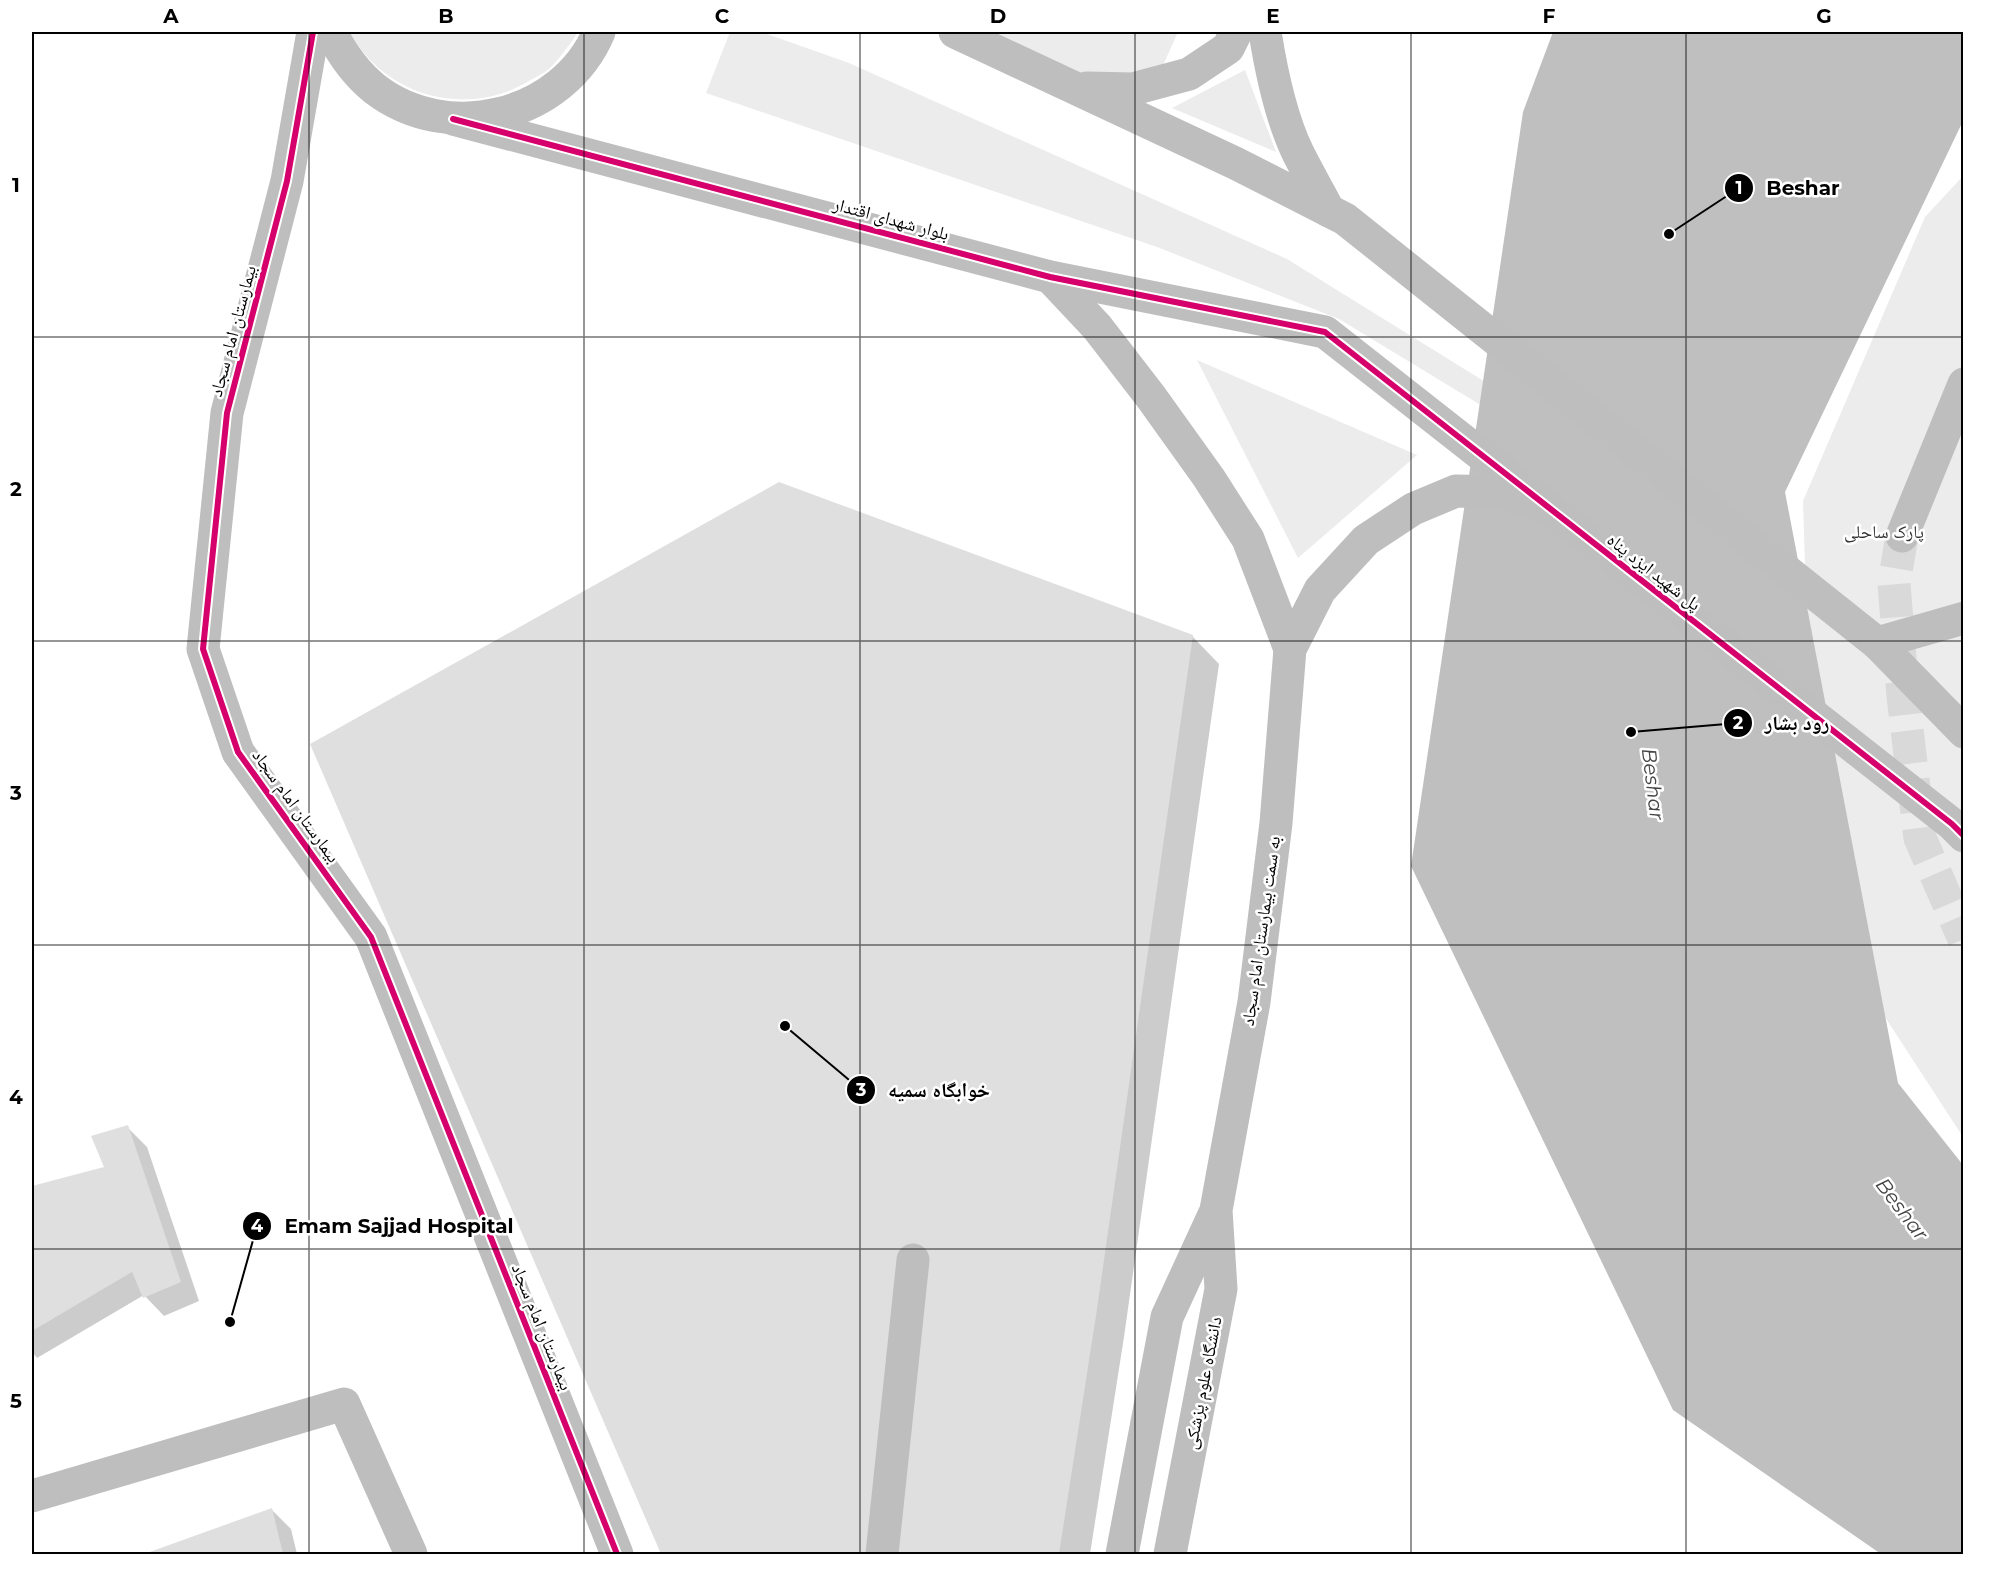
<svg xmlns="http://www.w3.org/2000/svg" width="1995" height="1586" viewBox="0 0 1995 1586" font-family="Montserrat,'Noto Naskh Arabic',sans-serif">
<rect width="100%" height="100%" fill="#fff"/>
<g fill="#ececec">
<path d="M350,32H577L575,37C567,47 559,60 549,69C543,74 535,77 529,81C466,119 384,96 350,32Z"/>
<path d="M730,32H761L849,63L1287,259L1532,411L1806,599L1803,501L1925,217L1963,176V1137L1833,937L1525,432L1339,319L1157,247L706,93Z"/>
<path d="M975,32H1178L1133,132Z"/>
<path d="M1245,70L1276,152L1172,108Z"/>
<path d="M1197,360L1417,455L1298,558Z"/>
</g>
<path fill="#bfbfbf" d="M1553,32H1963V121L1785,492L1898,1083L1963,1165V1554H1881L1673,1410L1411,866L1523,112Z"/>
<g fill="#0003">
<path d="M1192,636L1219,664L1124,1337L1090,1554H662L312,744Z"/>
<path d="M127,1127L147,1147L199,1301L164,1316L144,1295L37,1358L32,1352V1187L106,1168Z"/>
<path d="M271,1509L291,1529L297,1554H148Z"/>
</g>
<g fill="#dfdfdf">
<path d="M779,482L1193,635L1097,1309L1059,1554H661L310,744Z"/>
<path d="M128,1125L181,1282L143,1298L132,1272L32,1331V1186L104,1167L91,1136Z"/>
<path d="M272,1508L283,1554H144Z"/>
</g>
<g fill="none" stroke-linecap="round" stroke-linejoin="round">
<path stroke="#d9d9d9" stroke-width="33" stroke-dasharray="33 16" stroke-linecap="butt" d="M1902,536L1894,584L1903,696L1920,838L1964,939"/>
<g stroke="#bebebe" stroke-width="33">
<path d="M313,32L287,181L227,413L203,649L238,752L371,937L617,1554"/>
<path d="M331,32C342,54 355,73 375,89C448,145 563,117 599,32"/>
<path d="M955,32L1235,163L1345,219L1877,643L1964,732"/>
<path d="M1265,32C1271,70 1281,118 1298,153C1308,173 1319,192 1329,211"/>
<path d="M1087,88L1133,89L1189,74L1228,48L1236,32"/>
<path d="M453,119L1050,277L1325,332L1952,824L1964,836"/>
<path d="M1050,277L1097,327L1151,397L1209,478L1248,539L1290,649"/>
<path d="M32,1496L344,1404L411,1554"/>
<path d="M882,1554L913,1260"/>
<path d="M1122,1554L1167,1317L1214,1215"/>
<path d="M1170,1554L1221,1289L1216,1210L1254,1002L1276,823L1290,649L1320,590L1366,540L1413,509L1456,491L1506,492L1532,502"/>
</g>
<g stroke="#bebebe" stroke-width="33">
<path d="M1902,536L1964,384"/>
<path d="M1877,643L1964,618"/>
</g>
<g stroke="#fff" stroke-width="10">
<g id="cycleway">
<path d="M313,32L287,181L227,413L203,649L238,752L371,937L617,1554"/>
<path d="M453,119L1050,277L1325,332L1952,824L1964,836"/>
</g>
</g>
<use href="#cycleway" stroke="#d6006c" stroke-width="6"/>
</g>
<path fill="none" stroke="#000" stroke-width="1.5" stroke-opacity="0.55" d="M309,32V1554M584,32V1554M860,32V1554M1135,32V1554M1411,32V1554M1686,32V1554M32,337H1964M32,641H1964M32,945H1964M32,1249H1964"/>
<g text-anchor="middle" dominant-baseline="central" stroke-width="5" stroke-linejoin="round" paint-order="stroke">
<g font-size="18" fill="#000" stroke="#fff">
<text transform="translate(891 219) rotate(15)">بلوار شهدای اقتدار</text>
<text transform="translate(233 331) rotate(-75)">بیمارستان امام سجاد</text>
<text transform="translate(1654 572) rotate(38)">پل شهید ایزد پناه</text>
<text transform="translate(296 806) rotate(54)">بیمارستان امام سجاد</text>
<text transform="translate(1261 931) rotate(-82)">به سمت بیمارستان امام سجاد</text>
<text transform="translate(542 1327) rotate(68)">بیمارستان امام سجاد</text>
<text transform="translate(1203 1383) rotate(-79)">دانشگاه علوم پزشکی</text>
</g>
<g font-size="18" fill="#333" stroke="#fff">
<text x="1884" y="532">پارک ساحلی</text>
</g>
<g font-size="20" font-style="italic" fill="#444" stroke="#fff">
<text transform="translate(1653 784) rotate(83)">Beshar</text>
<text transform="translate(1902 1209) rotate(53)">Beshar</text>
</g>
</g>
<path fill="none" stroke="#000" stroke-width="2" d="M1669 234L1739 188M1631 732L1738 723M785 1026L861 1090M230 1322L257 1226"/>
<g fill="#000" stroke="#fff" stroke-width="2">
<circle cx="1669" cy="234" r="6"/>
<circle cx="1631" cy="732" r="6"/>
<circle cx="785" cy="1026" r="6"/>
<circle cx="230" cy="1322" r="6"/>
<circle cx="1739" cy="188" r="15"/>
<circle cx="1738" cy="723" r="15"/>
<circle cx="861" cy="1090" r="15"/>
<circle cx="257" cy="1226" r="15"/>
</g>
<g font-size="18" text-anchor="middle" font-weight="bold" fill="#fff">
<text x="1739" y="194">1</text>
<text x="1738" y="729">2</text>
<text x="861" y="1096">3</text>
<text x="257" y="1232">4</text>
</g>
<g font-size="20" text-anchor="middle" font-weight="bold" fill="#000" stroke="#fff" stroke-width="5" stroke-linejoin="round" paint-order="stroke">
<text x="1803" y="195">Beshar</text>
<text x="1797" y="730">رود بشار</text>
<text x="939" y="1097">خوابگاه سمیه</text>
<text x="399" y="1233">Emam Sajjad Hospital</text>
</g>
<rect width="1995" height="1586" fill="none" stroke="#ffffff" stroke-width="66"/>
<rect x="33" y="33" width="1929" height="1520" fill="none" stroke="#000" stroke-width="2"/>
<g font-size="20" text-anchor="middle" font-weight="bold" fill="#000">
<text x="171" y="23">A</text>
<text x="446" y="23">B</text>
<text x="722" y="23">C</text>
<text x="998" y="23">D</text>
<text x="1273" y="23">E</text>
<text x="1549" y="23">F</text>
<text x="1824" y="23">G</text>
<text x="16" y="192">1</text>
<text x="16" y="496">2</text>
<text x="16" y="800">3</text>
<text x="16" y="1104">4</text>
<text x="16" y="1408">5</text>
</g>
</svg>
